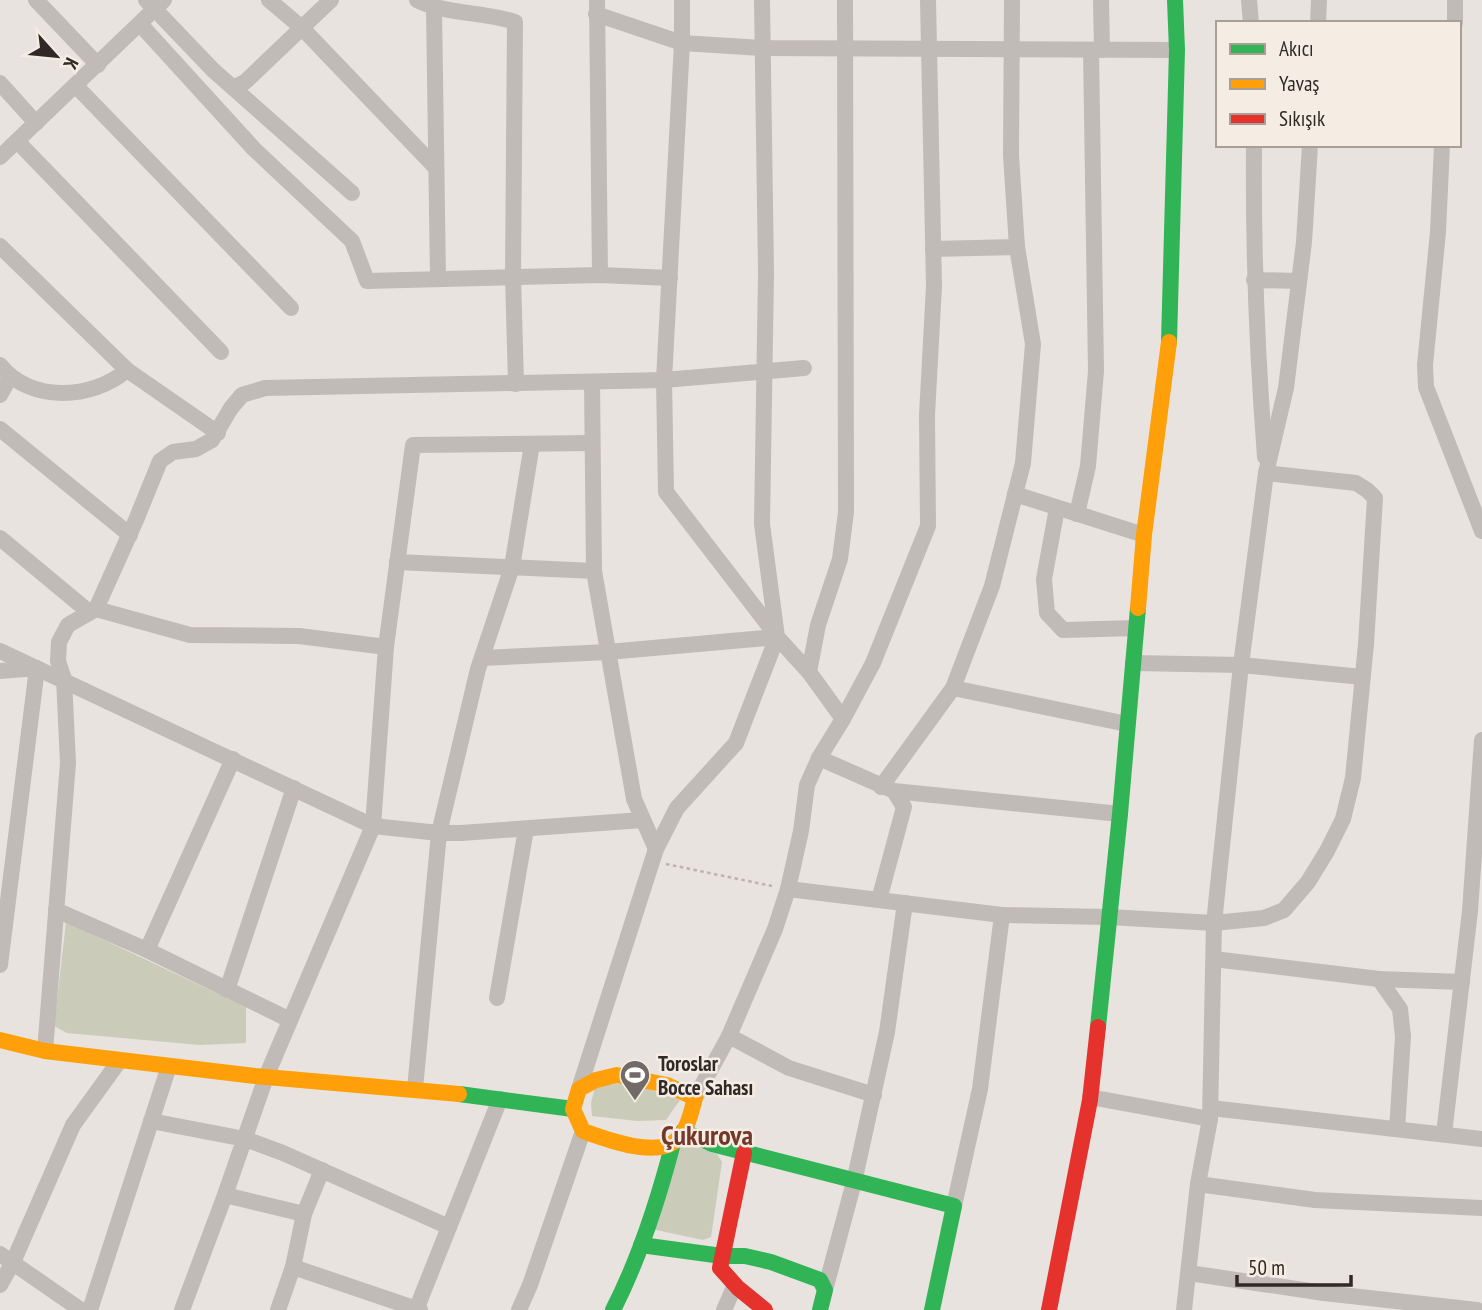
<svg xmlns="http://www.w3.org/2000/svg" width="1482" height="1310" viewBox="0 0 1482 1310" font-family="'PT Sans Narrow',sans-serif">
<rect width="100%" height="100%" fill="#e8e3de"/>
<g fill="#caccb9">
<path d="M66,922L246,1007V1043L200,1045L67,1033L54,1026Z"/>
<path d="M629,1082L680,1100L666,1120L637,1121L592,1116L591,1103L595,1087Z"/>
<path d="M680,1141L717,1154L722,1162L711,1237L703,1240L647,1228Z"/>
</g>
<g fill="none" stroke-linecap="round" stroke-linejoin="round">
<path stroke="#bab3af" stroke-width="2.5" stroke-dasharray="3.5 3.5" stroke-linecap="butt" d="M666,864L772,886"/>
<g stroke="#c1bbb7" stroke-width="16">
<path d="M36,0L98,65"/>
<path d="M146,0L213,70L352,193"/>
<path d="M269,0L302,28L436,168"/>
<path d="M417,0C447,15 482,11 515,22L513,276L516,384"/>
<path d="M597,0L600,275"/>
<path d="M682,0V43L664,380L666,492L776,635"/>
<path d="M762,0L766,273L762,524L777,637L809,672"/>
<path d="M1101,0L1102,50"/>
<path d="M1249,0L1251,23"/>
<path d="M1455,0V23"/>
<path d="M434,9L438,278"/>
<path d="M596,14L682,43L762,48L1177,50"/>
<path d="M1318,23L1319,0"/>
<path d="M140,24L254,149L352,241L367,281L600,275L670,278"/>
<path d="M0,83L36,123"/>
<path d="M76,86L291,308"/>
<path d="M235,87L245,82L331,0"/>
<path d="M17,141L221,352"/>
<path d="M1254,145C1253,250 1257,353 1265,457"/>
<path d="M1442,145L1438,232L1425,365L1426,387L1482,531"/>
<path d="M0,157L164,0"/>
<path d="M0,246L127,370L218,433"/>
<path d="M933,249L1017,247"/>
<path d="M1254,280L1299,281"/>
<path d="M0,365C30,403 92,400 127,370"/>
<path d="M592,382L594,571L634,799L656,849"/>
<path d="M0,395L10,377"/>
<path d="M0,429L130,535"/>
<path d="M1015,494L1144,535"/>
<path d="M1057,508L1044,579L1047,613L1063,630L1136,628"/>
<path d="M1077,514L1088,466L1096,371L1091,50"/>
<path d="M0,538L89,612"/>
<path d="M397,562L594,571"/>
<path d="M96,609L190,635L299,636L386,647"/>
<path d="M0,651L373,826L439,833H461L643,820"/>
<path d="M482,658L608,652L777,637L736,743L677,808L656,849L579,1089"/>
<path d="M1133,663L1241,665L1362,677"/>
<path d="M0,671L37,668L0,965"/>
<path d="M953,688L1127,724"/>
<path d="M843,719L809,672L818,625L840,559L846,512L845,0"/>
<path d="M819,758L894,791L1120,814"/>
<path d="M881,787L953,688L992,586L1023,463L1033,344L1017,247L1011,155L1012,0"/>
<path d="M788,889L1002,915L1109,917L1214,923L1264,918L1284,910L1308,882L1327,851L1343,819L1353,778L1366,644L1375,498L1367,490L1356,483L1266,473"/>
<path d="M879,900L904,807L894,791"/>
<path d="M56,910L147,950L290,1020"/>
<path d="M147,950L233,759"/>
<path d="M1214,959L1379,979L1462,982"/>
<path d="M1379,979L1400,1009L1403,1036L1397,1129"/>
<path d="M227,990L294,788"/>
<path d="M497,998L526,829"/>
<path d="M729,1036L789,1068L874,1095"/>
<path d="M45,1051L68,763L64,679L58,661L59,642L68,625L96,609L136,520L160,461L173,452L196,449L212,440L231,408L242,395L265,388L664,380L804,368"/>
<path d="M415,1089L439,833L478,669L512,567L532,444"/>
<path d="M1090,1097L1210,1119"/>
<path d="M695,1098L729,1036L775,929L788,889L801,831L807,785L819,758L843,719L873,663L928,526L927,415L934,286L928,0"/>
<path d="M1211,1108L1482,1139"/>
<path d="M151,1121L245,1139L283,1153L449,1227"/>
<path d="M1444,1134L1470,911L1482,740"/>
<path d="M1198,1184L1315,1200L1482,1208"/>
<path d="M225,1195L304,1214"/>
<path d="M954,1206L980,1089L1002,915"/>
<path d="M0,1254L81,1310"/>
<path d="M293,1267L304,1214L322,1170"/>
<path d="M1189,1273L1324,1293L1477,1310"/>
<path d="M0,1285L13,1262L73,1125L120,1060"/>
<path d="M825,1290L854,1182L887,1032L905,903"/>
<path d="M90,1310L169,1066"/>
<path d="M182,1310L225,1195L266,1077L373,826L386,647L413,445L592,443"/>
<path d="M278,1310L293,1267L420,1310"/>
<path d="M416,1310L500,1099"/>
<path d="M519,1310L530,1285L583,1131"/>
<path d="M724,1310L735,1285"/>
<path d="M1184,1310L1198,1184L1210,1119L1214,923L1241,665L1266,473L1286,388L1304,242L1310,145"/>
</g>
<g stroke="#30b455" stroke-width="16">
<path d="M1169,342L1177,50L1175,0"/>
<path d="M1098,1027L1120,814L1138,608"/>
<path d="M459,1094L573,1109"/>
<path d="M683,1131L712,1144L954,1206L932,1310"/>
<path d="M641,1245L722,1256H745L771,1262L820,1280L825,1290L820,1310"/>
<path d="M613,1310C640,1257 658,1201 673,1143"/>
</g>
<g stroke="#ff9f0a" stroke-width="16">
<path d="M1138,608L1144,535L1169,342"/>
<path d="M0,1040L45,1051L255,1076L459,1094"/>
<path d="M617,1075L667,1085L695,1098C691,1113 687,1133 674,1142C652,1157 606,1139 583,1131L573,1109L579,1089L596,1080Z"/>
</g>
<g stroke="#e5322d" stroke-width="16">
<path d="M744,1153L720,1268L738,1288L765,1310"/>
<path d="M1049,1310L1090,1100L1098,1027"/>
</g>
</g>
<defs>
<g id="stadium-pin" transform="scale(1.575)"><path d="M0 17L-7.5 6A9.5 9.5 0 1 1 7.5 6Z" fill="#716a66" stroke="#f5ede4"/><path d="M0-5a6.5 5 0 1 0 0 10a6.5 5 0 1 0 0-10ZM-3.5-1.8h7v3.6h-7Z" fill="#fff"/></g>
</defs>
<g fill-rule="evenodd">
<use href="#stadium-pin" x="635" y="1075"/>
</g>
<g text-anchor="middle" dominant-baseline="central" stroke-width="5" stroke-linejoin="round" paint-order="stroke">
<g font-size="21" font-weight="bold" fill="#312926" stroke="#f5ede4" text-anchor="start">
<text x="658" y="1063">Toroslar<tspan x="658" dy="24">Bocce Sahası</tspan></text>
</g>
<g font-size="28" font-weight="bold" fill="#74382b" stroke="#f5ede4">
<text x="707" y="1134">Çukurova</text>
</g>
</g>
<rect x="1216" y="21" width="245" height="126" fill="#f5ede4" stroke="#a79f98" stroke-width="2"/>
<rect x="1230" y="44" width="35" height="10" fill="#30b455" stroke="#a79f98" stroke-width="2"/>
<text x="1279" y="56" font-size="21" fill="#312926">Akıcı</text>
<rect x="1230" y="79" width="35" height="10" fill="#ff9f0a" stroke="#a79f98" stroke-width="2"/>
<text x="1279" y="91" font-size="21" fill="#312926">Yavaş</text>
<rect x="1230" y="114" width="35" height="10" fill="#e5322d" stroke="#a79f98" stroke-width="2"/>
<text x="1279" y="126" font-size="21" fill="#312926">Sıkışık</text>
<g transform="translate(56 56) rotate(117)" stroke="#f5ede4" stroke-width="5" paint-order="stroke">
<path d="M0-5L12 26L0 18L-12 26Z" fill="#312926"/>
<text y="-10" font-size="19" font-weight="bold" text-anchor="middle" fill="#312926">K</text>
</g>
<path d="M1237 1275v10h114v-10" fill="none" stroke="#312926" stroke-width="3.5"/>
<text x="1248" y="1275" font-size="21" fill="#312926" stroke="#f5ede4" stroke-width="5" paint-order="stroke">50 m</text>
</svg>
